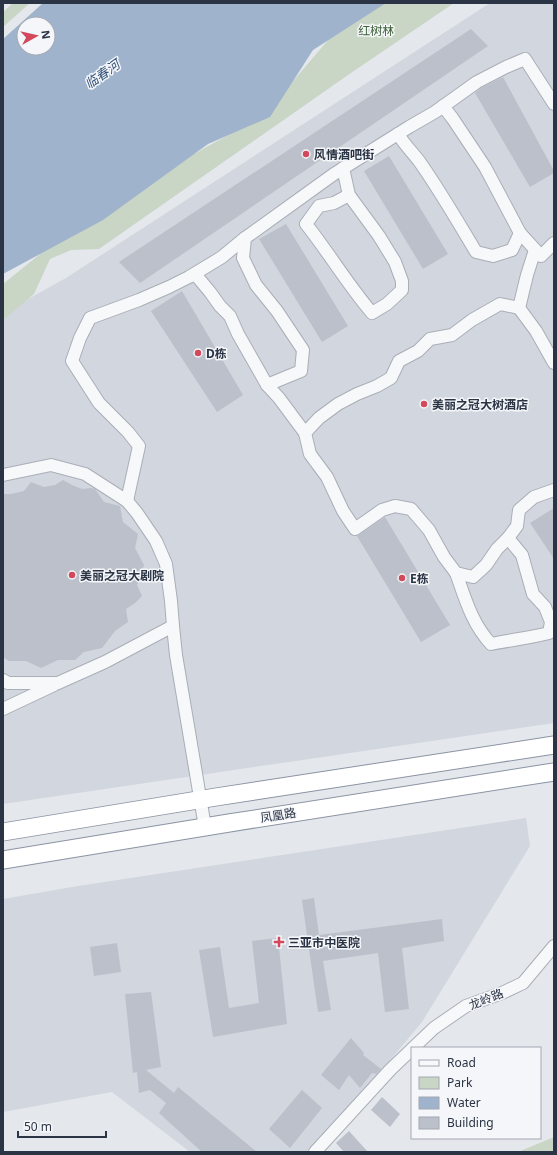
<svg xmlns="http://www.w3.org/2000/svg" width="557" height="1155" viewBox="0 0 557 1155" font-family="'Noto Sans','Noto Sans SC',sans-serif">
<rect width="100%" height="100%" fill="#e4e7ec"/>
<g fill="#d2d6de">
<path d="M490,3H554V723L3,804V313L66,278Z"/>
<path d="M526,818L530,846L422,1022L387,1064L308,1152H190L112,1092L3,1112V899L78,886Z"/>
</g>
<g fill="#c9d6c5">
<path d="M13,3H30L3,27V12Z"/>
<path d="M378,3H454L348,75L99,249L71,250L50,259L34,294L3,320V284L71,229L158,174L264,115L335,32Z"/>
<path d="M554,1137V1152H518Z"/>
</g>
<path fill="#9fb4cc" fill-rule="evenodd" d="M43,3H386L313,50L270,117L208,144L103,220L3,274V39ZM24,24H48V48H24Z"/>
<g fill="#bbc0ca">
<path d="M471,29L488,46L140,283L119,262Z"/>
<path d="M503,77L554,171V173L530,187L475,93L481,88Z"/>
<path d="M389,156L448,254L423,269L364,171Z"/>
<path d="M286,224L348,326L322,342L259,239Z"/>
<path d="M182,291L243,395L217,412L151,311Z"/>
<path d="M63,480L72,485L82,489L92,488L95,489L104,502L120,506L123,522L138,534L135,548L144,565L137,585L142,596L135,603L126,609L128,622L115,631L102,648L84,652L75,660H58L41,668L26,661H9L3,657V494H11L24,491L31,482L44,487L55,485Z"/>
<path d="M554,508V559L530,523Z"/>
<path d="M385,517L450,625L421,642L357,536Z"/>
<path d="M314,898L319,935L442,919L444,941L402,948L409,1009L385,1012L378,953L323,961L331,1010L318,1012L302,900Z"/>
<path d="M278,938L287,1024L213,1037L199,950L220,947L229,1008L259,1003L252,941Z"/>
<path d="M117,943L121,972L94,976L90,947Z"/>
<path d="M151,992L161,1067L146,1070L174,1093L178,1087L257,1152H202L159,1113L166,1103L150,1090L139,1093L137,1072L133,1073L125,994Z"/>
<path d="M351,1038L364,1053L363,1055L381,1069L376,1074L372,1073L360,1088L349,1075L339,1090L321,1075Z"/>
<path d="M302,1090L322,1108L290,1148L269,1129Z"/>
<path d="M382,1097L400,1114L390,1127L371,1110Z"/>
<path d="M349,1131L368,1152H344L336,1143Z"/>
</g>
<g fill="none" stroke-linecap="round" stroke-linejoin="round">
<g stroke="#a9aeb7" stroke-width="14">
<g id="minor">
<path d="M443,106L453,119L485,167L520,233L541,256L554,243"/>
<path d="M398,134C404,144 412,152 419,161C439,189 458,222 476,252L493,256L512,250L520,233"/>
<path d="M343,168L349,195L379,236L395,262L402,281V290L387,304L372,313C348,285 329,253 306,224L319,206L334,203L349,195"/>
<path d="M245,238L243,258L256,285L277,311L303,350L301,371L267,385"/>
<path d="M195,274L210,292L220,306L230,316L238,334L267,385L279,398L305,433L319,418L338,404L357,394L377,386L391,378L399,361L418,351L430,339L452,335L472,320L500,304L519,308L527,275L535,250"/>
<path d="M519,308L536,331L554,363"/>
<path d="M305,433L310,454L327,477L343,511L355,529L382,510L395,506L411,509L429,530L444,557L456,573L473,577L486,565L497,549L508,538L517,526L519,510L534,497L554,490"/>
<path d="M3,475L51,465L85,474L127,501L137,513L156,541L166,564L171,601L173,626L105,662L58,683H8L3,680"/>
<path d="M127,501L139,446L128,432L99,403L72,361L80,338L90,318L139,300L169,287L189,277L222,257L245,238L334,174L409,127L435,112L477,82L506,67L525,59L554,104"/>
<path d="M456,573C465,598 472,624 491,644C510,640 530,638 549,633L551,622L545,607L533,594L522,555L508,538"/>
<path d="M173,626L176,655L205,827"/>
<path d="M3,709L54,685"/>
<path d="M413,1048L434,1028L466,1006L502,993L523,983L554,946"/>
<path d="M315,1152L390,1070L412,1049"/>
</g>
</g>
<g stroke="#8b94a3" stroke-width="19">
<g id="highway">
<path d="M3,832L216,797L554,745"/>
<path d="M3,860L229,823L554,772"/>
</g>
</g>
<use href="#minor" stroke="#f7f8fa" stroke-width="12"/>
<use href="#highway" stroke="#fff" stroke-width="17"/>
</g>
<g fill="#d1495b" stroke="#f4f6f9" stroke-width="1.5">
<circle cx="306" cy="154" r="4"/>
<circle cx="198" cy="353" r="4"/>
<circle cx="424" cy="404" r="4"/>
<circle cx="72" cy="575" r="4"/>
<circle cx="402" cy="578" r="4"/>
<path d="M277 936h4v4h4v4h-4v4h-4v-4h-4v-4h4z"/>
</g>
<g text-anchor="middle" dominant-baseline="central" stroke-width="3" stroke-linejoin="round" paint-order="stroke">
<g font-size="12" fill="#3f6138" stroke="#f4f6f9">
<text x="376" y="30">红树林</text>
</g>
<g font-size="12" font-weight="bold" fill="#2b3445" stroke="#f4f6f9" text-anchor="start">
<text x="314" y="154">风情酒吧街</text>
<text x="206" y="353">D栋</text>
<text x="432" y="404">美丽之冠大树酒店</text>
<text x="80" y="575">美丽之冠大剧院</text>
<text x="410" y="578">E栋</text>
<text x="288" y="942">三亚市中医院</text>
</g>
<g font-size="12" fill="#2b3445" stroke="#f4f6f9">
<text transform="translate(278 815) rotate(-9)">凤凰路</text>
<text transform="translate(486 999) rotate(-22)">龙岭路</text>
</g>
<g font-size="13" font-style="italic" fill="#34527a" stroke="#f4f6f9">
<text transform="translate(102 74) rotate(-35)">临春河</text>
</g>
</g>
<rect width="557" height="1155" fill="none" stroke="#2b3445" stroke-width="8"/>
<rect x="411" y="1047" width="130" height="92" fill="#f4f6f9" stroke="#a4a8b1"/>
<rect x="419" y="1060" width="20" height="6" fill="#f7f8fa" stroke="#a4a8b1"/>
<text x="447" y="1067" font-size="12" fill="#2b3445">Road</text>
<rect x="419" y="1077" width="20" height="12" fill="#c9d6c5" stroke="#a4a8b1"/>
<text x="447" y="1087" font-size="12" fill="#2b3445">Park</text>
<rect x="419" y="1097" width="20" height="12" fill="#9fb4cc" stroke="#a4a8b1"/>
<text x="447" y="1107" font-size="12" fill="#2b3445">Water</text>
<rect x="419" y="1117" width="20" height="12" fill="#bbc0ca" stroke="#a4a8b1"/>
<text x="447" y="1127" font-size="12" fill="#2b3445">Building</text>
<g transform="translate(36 36) rotate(82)"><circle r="19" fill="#f4f6f9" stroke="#a4a8b1"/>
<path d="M0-3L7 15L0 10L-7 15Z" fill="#d1495b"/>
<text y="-6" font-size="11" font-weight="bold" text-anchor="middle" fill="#2b3445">N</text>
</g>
<path d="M18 1131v6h88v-6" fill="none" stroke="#2b3445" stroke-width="2"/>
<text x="24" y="1131" font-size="12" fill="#2b3445" stroke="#f4f6f9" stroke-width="3" paint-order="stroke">50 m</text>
</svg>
